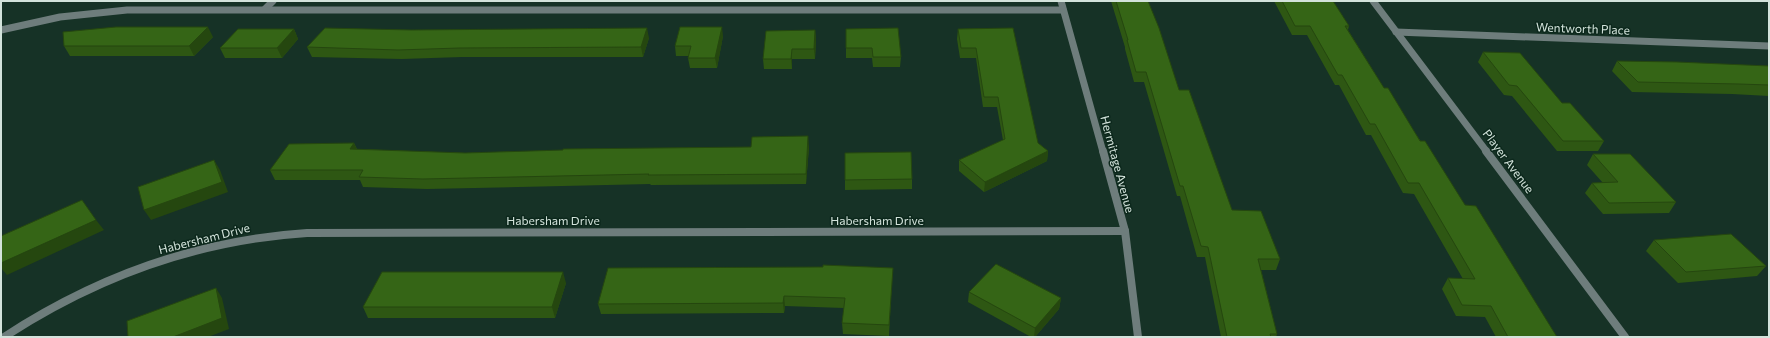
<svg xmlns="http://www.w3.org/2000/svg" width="1770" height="338" viewBox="0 0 1770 338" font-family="Commissioner,sans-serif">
<rect width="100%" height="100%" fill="#163226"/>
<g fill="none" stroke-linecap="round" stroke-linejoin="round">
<g stroke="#6e7d7c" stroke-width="7">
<path d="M1061,1L1103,152"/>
<path d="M1373,1L1487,152"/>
<path d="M265,9L273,1"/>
<path d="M1,30L60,17L127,10H1063"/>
<path d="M1396,32L1769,46"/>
</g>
<g stroke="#6e7d7c" stroke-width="8">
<path d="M1103,151L1125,231L1138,337"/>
<path d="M1486,151L1625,337"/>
<path d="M4,337C96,277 197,240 307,233L1125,231"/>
</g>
</g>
<g fill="#2e5713">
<path d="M1111,1H1148L1179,90L1232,210L1280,259L1276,270H1261L1277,334L1276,337H1221L1205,257H1197L1180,196H1177L1144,82H1134L1125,49V47Z"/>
<path d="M1274,1H1333L1349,26L1348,30L1384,88L1465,205L1557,337H1496L1485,317L1456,316L1442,289L1448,278L1463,279L1414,194L1403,193L1371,135H1366L1339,85H1335L1307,35H1292Z"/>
<path d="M1013,28L1038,143L1048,151L1047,161L984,192L959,171V160L1003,140L997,107H983L976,58H960L957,39L958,29Z"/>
<path d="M294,29L298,39L282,58H225L220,48Z"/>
<path d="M846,29L901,57L900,67H873L872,58H846Z"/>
<path d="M815,30L816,40L815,59H792V69H764L763,59Z"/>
<path d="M723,36L717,68H690L688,58L689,56H676L675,46Z"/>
<path d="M213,37L194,56H70L64,46Z"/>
<path d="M649,38L643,57H462L402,59L312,57L307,47Z"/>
<path d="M1483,52L1562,103L1604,141L1598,151H1557L1512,96L1504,95L1478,62Z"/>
<path d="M1617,61L1769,66V96L1732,94L1632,92L1612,71Z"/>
<path d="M354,143L357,149L465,153L809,147L806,184L651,185L650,184L427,189L363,187L360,180H275L270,170Z"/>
<path d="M1593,154L1676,202L1669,213L1603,214L1585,193L1592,183H1603L1587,165Z"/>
<path d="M912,179V189L845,190V180Z"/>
<path d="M1654,240L1766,266L1757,276L1678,283L1646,251Z"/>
<path d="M892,278L889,336L843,334L842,323L844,308L785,306L784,313L601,314L598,304Z"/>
<path d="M566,283L555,318H368L363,307Z"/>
<path d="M969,292L1061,298L1059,309L1035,337H1031L968,302Z"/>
</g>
<g fill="#25470f">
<path d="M208,27L213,37L194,56L189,46Z"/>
<path d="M722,27L723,36L717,68L715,58Z"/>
<path d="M647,28L649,38L643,57L641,47Z"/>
<path d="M294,29L298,39L282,58L277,48Z"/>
<path d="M815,30L816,40L815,59L814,49Z"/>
<path d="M792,49V69L791,59Z"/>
<path d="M808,136L809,147L806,184V174Z"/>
<path d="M354,143L359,154L350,149Z"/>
<path d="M1048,151L1047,161L984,192L985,182Z"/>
<path d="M214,160L220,170L228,192L151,220L144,210Z"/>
<path d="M96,220L104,230L7,275L1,268V263Z"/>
<path d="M563,272L566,283L555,318L552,307Z"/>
<path d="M216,288L222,298L229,329L208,337H173Z"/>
<path d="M784,296L785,306L784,313L783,303Z"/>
<path d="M1061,298L1059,309L1035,337H1034L1035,328Z"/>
</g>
<g fill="#356516" stroke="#25470f">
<path d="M1116,1H1148L1159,28L1179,90H1189L1232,210L1261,211L1280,259H1258L1277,334H1270L1271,337H1227L1208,247L1201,246L1183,186H1180L1146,72H1136L1127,40H1128Z"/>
<path d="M1282,1H1333L1349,26H1345L1384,88H1388L1420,141H1425L1465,205L1476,206L1557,337H1508L1491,306L1462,305L1448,278L1475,279L1419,183H1408L1375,124H1370L1342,75H1338L1310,26H1295Z"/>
<path d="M116,27H208L189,46H64L63,32Z"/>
<path d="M680,27H722L715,58H688L691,46H675Z"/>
<path d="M325,28L411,30L647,28L641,47L459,48L398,50L307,47Z"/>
<path d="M898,28L901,57H873L872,48H846V29Z"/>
<path d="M1013,28L1038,143L1048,151L985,182L959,160L1005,139L998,97H984L976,48H961L958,29Z"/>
<path d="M238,29H294L277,48H220Z"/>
<path d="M815,30L814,49H792L791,59H763L766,31Z"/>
<path d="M1483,52L1520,53L1562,103H1570L1604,141H1563L1517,86L1509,85Z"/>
<path d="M1617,61L1677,62L1769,66V85L1739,84L1638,82Z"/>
<path d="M808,136L806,174L648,175L649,174L423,179L359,177L363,170H270L289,144L354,143L350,149L465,153L563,150V149L751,147L752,137Z"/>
<path d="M911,152L912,179L845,180V153Z"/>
<path d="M1593,154H1630L1676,202L1609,203L1592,183L1618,182Z"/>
<path d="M214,160L222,182L144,210L138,187Z"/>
<path d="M82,200L96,220L1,263V236Z"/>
<path d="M1731,234L1766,266L1686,272L1654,240Z"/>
<path d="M996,264L1061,298L1035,328L969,292Z"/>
<path d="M823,265L893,268L889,325L842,323L845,298L784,296L783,303L598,304L608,268L823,267Z"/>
<path d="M382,272H563L552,307H363Z"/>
<path d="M216,288L222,318L173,337H128L127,321Z"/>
</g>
<g text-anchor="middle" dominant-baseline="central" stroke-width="3" stroke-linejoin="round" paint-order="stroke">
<g font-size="12" fill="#d3e3db" stroke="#0c281c">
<text transform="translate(1583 28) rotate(2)">Wentworth Place</text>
<text transform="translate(1509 161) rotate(53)">Player Avenue</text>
<text transform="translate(1118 164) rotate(75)">Hermitage Avenue</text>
<text x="553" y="220">Habersham Drive</text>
<text x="877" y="220">Habersham Drive</text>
<text transform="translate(204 238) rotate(-14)">Habersham Drive</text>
</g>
</g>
<rect width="1770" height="338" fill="none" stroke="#d3e3db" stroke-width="4"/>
</svg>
